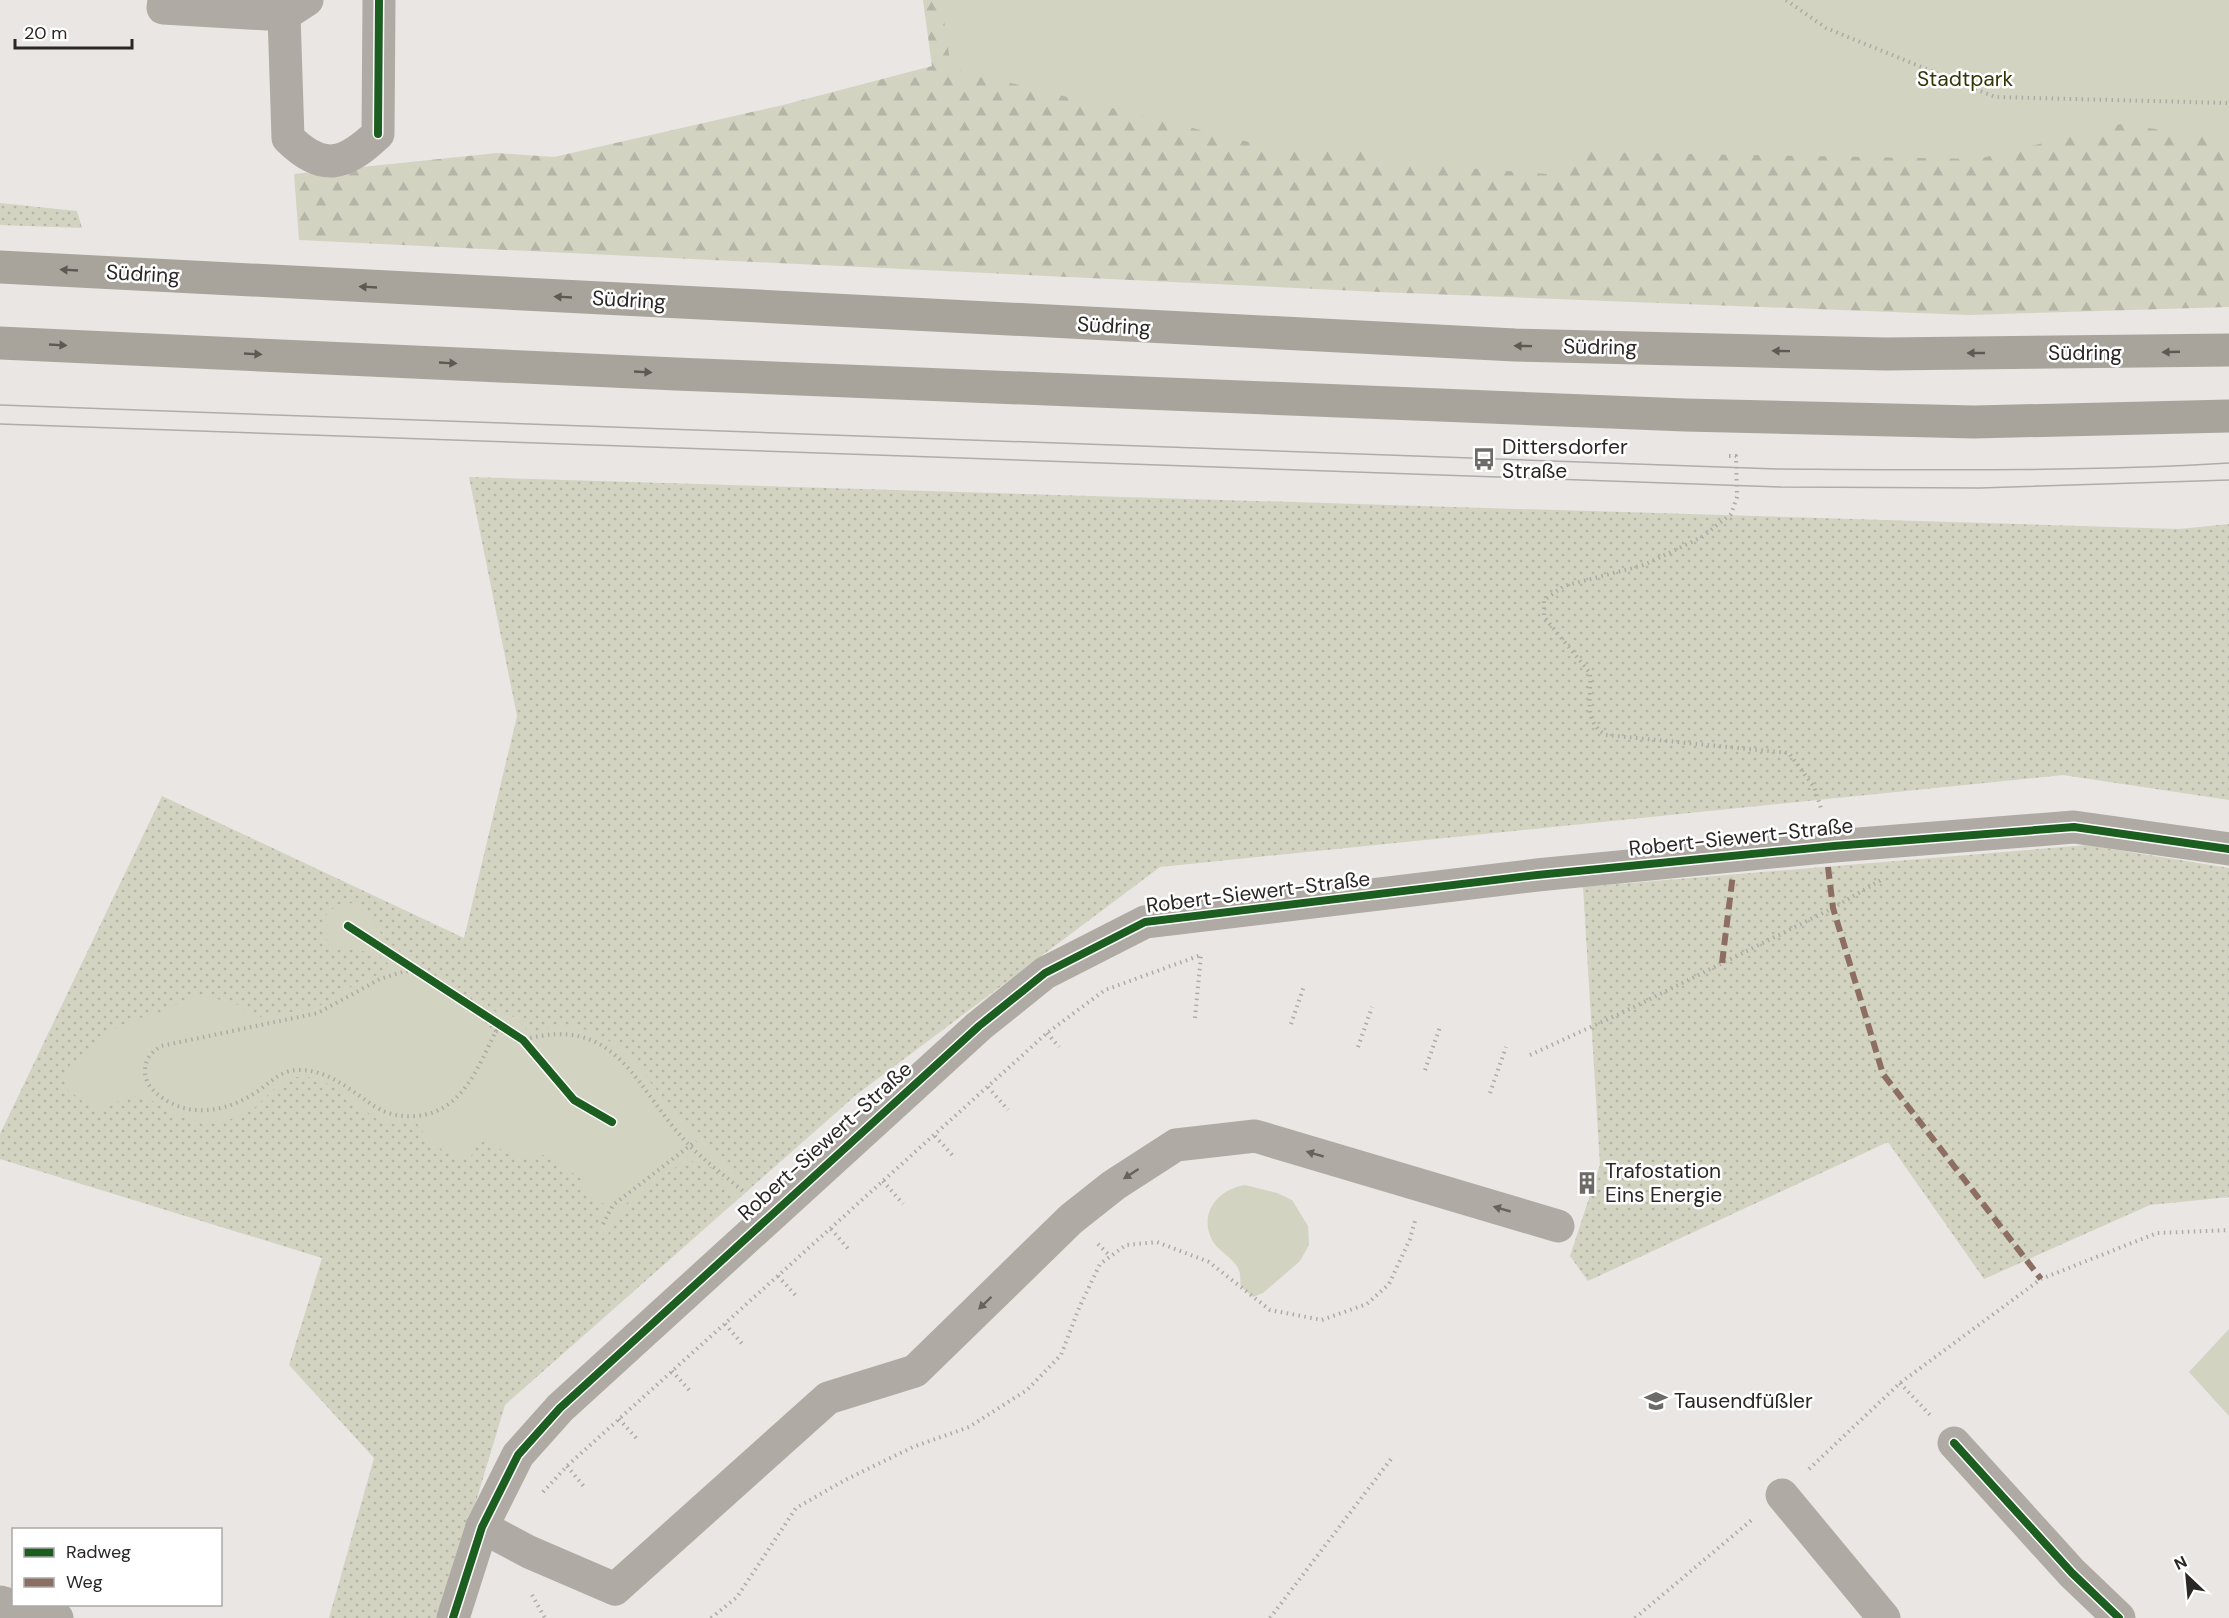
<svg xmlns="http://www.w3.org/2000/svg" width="2229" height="1618" viewBox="0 0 2229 1618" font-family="'DM Sans',sans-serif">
<defs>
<pattern id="grass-dots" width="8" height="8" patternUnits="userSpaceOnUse" patternTransform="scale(1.5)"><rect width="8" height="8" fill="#d3d3c2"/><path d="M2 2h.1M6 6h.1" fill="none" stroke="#b5b5a7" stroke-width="1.8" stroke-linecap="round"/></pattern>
<pattern id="forest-firs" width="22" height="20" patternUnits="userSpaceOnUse" patternTransform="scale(1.5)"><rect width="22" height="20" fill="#d3d3c2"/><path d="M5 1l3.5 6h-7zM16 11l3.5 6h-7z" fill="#b5b5a7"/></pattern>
</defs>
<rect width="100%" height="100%" fill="#eae6e4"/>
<g fill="url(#grass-dots)">
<path d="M0,203L77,211L82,228L0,225Z"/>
<path d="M469,477L2179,529L2229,524V800L2063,775L1160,867L856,1095L505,1405L441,1618H329L374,1458L289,1365L322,1258L0,1159V1134L162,796L464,938L517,716Z"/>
<path d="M2087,845L2229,868V1197L2150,1205L1984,1279L1888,1142L1588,1281L1570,1256L1600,1165L1583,887Z"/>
</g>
<path fill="url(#forest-firs)" d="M923,0H1346L1665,106L1913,96L2214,136L2229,140V307L1968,315L1379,292L299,240L294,174L497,153L554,157L783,105L932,66Z"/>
<g fill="#d3d3c2">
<path d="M941,0H2229V140L2121,124L1978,159L1586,152L1547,174L1390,162L1353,147L1265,146L951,68Z"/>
<path d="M354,903L368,916L386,940L406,956L483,1008L515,1017L530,1033C607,1006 639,1071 682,1121C702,1144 728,1167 751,1188L738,1198L713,1168L691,1161L680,1164L627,1203L606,1237L595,1230L605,1204C589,1199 583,1194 581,1178L543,1155C520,1162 509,1158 491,1141H479L469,1160C453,1157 438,1149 427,1137C422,1132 420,1126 415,1121L385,1125C360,1109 338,1082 307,1077C273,1073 265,1111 235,1118C209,1125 187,1122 164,1109C157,1104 148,1097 139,1096C125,1095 109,1107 97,1113L66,1088V1076L70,1065L105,1034L135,1019L161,1013L193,995L210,997L239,1005L252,1018L316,1008L356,984L392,969C379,948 357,951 334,948L325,938L321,924C329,908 336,904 354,903Z"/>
<path d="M1245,1185L1277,1193L1292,1200L1308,1226L1309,1245L1300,1261L1263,1293L1253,1297L1241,1287C1240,1282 1241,1273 1238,1268C1232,1257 1218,1251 1212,1240C1198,1212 1219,1189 1245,1185Z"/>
<path d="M2229,1329V1416L2189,1372Z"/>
</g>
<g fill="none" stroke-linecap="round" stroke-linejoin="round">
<g stroke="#aeaaa4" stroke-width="4" stroke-dasharray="1.5 4.5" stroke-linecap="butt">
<path d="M1786,0L1826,28L1995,97L2229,103"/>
<path d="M1729,456H1736L1737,497L1731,514L1702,537L1644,565L1564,586L1544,600V617L1590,673C1592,696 1582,721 1606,735L1789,753L1814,787L1822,811"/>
<path d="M1291,1024L1304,986"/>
<path d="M496,1031L480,1014L461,1001L419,973L406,971L380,979L318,1013L161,1046C151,1053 145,1059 145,1071C145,1084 154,1092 164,1099C194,1119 230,1110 258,1091C271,1082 280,1071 297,1070C328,1069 350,1090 374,1106C388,1115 401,1117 417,1116C463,1111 478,1067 496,1031L508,1032L523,1040C619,1012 636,1091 690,1146C706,1162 725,1176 743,1191"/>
<path d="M1047,1033L1059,1047"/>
<path d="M1358,1047L1372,1007"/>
<path d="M1530,1055L1632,1008L1833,908L1881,880"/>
<path d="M1425,1070L1440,1027"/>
<path d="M988,1087L1008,1110"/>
<path d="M1490,1093L1506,1047"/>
<path d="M935,1136L955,1158"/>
<path d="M883,1181L903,1204"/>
<path d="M603,1224L613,1205L696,1141"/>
<path d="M831,1229L850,1251"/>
<path d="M1098,1244L1110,1256"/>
<path d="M778,1276L798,1298"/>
<path d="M725,1324L744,1346"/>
<path d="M672,1371L692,1393"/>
<path d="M1900,1383L1930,1415"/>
<path d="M619,1419L639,1441"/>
<path d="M567,1466L586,1489"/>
<path d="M1809,1469L1900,1383L2041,1279L2157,1233L2229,1230"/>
<path d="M543,1492L567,1466L1047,1033L1105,990L1201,955L1195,1018"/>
<path d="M532,1595L545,1618"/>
<path d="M711,1618L737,1597L796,1508L847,1479L913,1447L969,1427L1027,1390L1061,1355L1079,1308L1100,1264L1126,1245L1157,1242L1209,1262L1270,1310L1322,1320L1367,1304L1389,1284L1410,1239L1415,1221"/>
<path d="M1270,1618L1391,1459"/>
<path d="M1635,1618L1754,1518"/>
</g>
<g stroke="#afaaa3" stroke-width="33">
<path d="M164,0L163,8L284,15"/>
<path d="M307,0L284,15L288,138C323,173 345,165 378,134L379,0"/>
<path d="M1954,1443L2072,1573L2119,1618"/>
<path d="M1782,1495L1884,1618"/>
<path d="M482,1527L529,1552L615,1589L828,1398L915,1371L1071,1219L1114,1185L1176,1145L1255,1136L1558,1226"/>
<path d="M0,1602L57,1618"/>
<path d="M453,1618L482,1527L518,1455L560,1408L979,1026L1045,973L1145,922L1537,875L1834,846L2074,827L2229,849"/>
</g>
<g stroke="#a9a49b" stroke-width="33">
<path d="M0,267L1515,345L1886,354L2229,350"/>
<path d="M0,343L676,374L1685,415L1974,422L2229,416"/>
</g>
<g stroke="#b0aca8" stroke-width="1.5">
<path d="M0,405L1777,469C1928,470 2078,472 2229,463"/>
<path d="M0,424L1781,487L1980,488L2229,480"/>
</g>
<g stroke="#8d6e63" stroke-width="6" stroke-dasharray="12 6" stroke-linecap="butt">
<path d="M1828,867L1833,908L1883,1074L2041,1279"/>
<path d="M1722,963L1733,874"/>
</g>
<g stroke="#fff" stroke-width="11">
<g id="cycleway">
<path d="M378,134L379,0"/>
<path d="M348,926L523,1040L574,1100L612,1122"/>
<path d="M1954,1443L2072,1573L2119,1618"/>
<path d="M453,1618L482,1527L518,1455L560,1408L979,1026L1045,973L1145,922L1537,875L1834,846L2074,827L2229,849"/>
</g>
</g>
<use href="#cycleway" stroke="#1b5e20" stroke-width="8"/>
</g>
<defs><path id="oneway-solid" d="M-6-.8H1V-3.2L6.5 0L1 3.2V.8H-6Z" transform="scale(1.5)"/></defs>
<g fill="#5d5955">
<use href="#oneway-solid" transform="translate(69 270) rotate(-177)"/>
<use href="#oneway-solid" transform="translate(368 287) rotate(-177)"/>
<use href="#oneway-solid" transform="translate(563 297) rotate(-177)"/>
<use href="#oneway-solid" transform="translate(58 345) rotate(3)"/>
<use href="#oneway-solid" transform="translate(1523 346) rotate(-179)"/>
<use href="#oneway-solid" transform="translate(1781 351) rotate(-179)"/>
<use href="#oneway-solid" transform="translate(2171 352) rotate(178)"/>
<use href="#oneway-solid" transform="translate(1976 353) rotate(180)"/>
<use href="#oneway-solid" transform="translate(253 354) rotate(3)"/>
<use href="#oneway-solid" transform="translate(448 363) rotate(3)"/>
<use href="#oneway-solid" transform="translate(643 372) rotate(3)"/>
</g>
<g fill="#66625e">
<use href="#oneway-solid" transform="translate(1315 1154) rotate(-164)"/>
<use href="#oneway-solid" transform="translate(1131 1174) rotate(147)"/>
<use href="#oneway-solid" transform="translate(1502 1209) rotate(-164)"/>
<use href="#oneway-solid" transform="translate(985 1303) rotate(136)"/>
</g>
<defs>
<g id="bus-bare" transform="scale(1.8)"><path d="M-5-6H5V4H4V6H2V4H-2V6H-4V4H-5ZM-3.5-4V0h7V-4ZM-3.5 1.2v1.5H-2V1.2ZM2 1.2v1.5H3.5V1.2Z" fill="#6d6a68" stroke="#fff" stroke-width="2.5" paint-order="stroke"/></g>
<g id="building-bare" transform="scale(1.8)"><path d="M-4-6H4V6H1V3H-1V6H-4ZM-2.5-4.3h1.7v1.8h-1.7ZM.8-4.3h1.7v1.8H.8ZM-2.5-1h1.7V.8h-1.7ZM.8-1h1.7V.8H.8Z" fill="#6d6a68" stroke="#fff" stroke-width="2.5" paint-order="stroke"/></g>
<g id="school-bare" transform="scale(1.8)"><path d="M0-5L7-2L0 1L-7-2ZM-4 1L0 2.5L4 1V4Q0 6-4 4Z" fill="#6d6a68" stroke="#fff" stroke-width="2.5" paint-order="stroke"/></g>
</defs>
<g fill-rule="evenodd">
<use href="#bus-bare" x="1484" y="459"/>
<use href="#building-bare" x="1587" y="1183"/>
<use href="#school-bare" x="1656" y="1401"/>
</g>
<g text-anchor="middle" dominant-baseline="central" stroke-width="5" stroke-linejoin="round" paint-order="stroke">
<g font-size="21" fill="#333507" stroke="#fff">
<text x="1965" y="79">Stadtpark</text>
</g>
<g font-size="21" fill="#2a2726" stroke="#fff">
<text transform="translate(143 274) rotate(3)">Südring</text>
<text transform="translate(629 300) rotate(3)">Südring</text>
<text transform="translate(1114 326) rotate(3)">Südring</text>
<text transform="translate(1600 347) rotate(1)">Südring</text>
<text x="2085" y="353">Südring</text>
<text transform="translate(1741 837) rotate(-6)">Robert-Siewert-Straße</text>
<text transform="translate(1258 892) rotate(-7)">Robert-Siewert-Straße</text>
<text transform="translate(825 1141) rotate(-42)">Robert-Siewert-Straße</text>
</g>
<g font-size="21" fill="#2a2726" stroke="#fff" text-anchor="start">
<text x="1502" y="447">Dittersdorfer<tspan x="1502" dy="24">Straße</tspan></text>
<text x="1605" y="1171">Trafostation<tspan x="1605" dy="24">Eins Energie</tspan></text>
<text x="1674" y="1401">Tausendfüßler</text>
</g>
</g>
<rect x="12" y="1528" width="210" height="78" fill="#ffffff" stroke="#aaa9a8" stroke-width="1.5"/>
<rect x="24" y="1548" width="30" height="9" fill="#1b5e20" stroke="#aaa9a8" stroke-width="1.5"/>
<text x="66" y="1558" font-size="18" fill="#2a2726">Radweg</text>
<rect x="24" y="1578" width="30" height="9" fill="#8d6e63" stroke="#aaa9a8" stroke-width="1.5"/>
<text x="66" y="1588" font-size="18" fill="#2a2726">Weg</text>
<g transform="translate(2187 1576) rotate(334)" stroke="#ffffff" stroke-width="4.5" paint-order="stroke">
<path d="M0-4.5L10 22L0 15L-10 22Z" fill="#2a2726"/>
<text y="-9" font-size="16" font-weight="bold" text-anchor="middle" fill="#2a2726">N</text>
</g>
<path d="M15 39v9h117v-9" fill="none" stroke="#2a2726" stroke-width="3"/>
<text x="24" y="39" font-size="18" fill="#2a2726" stroke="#ffffff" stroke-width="4.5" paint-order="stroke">20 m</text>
</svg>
